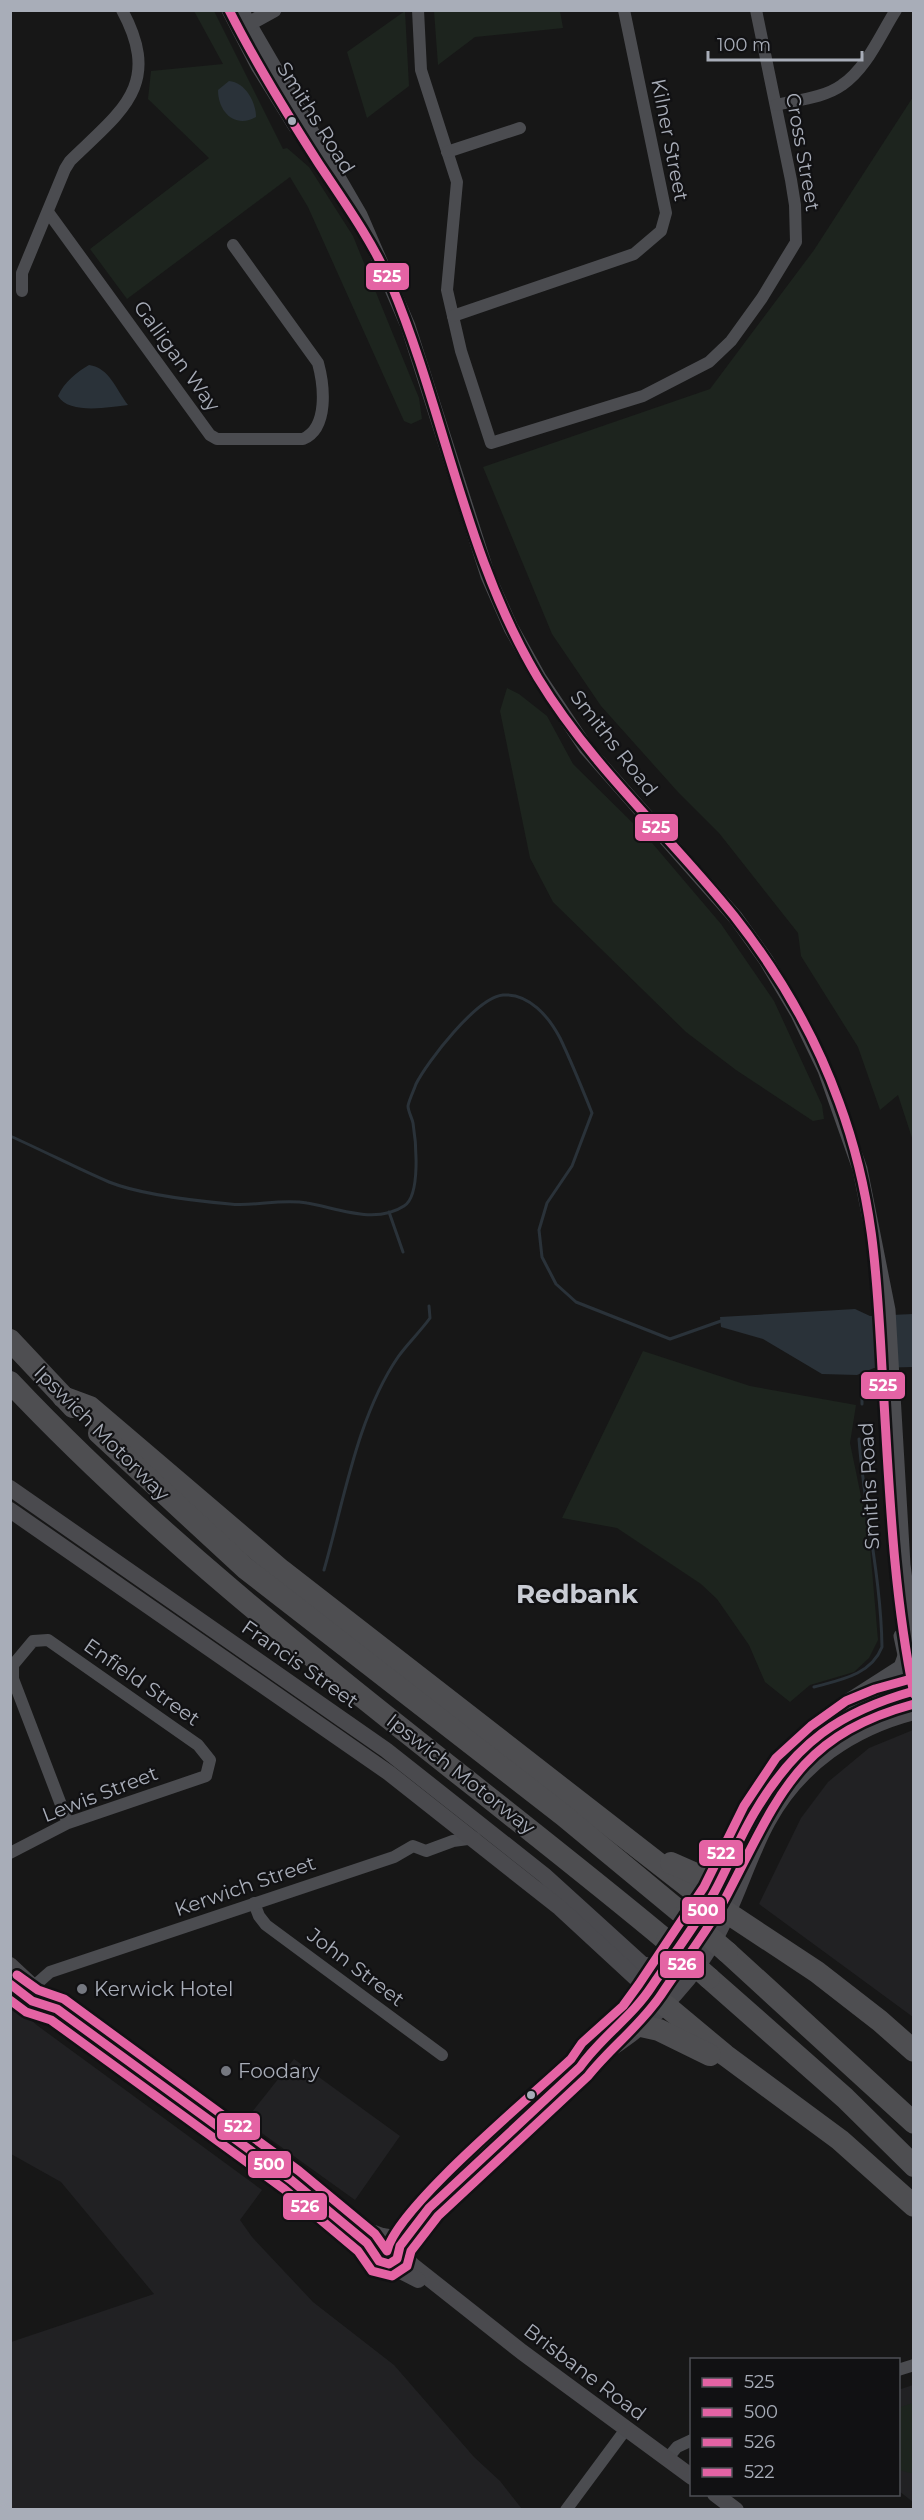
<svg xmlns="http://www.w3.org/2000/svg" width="924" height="2520" viewBox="0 0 924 2520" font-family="Montserrat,sans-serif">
<rect width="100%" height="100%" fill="#171717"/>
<g fill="#212123">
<path d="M913,1730H914L913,2017L759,1904L801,1818L828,1782L869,1748Z"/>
<path d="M10,2002L38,2026L262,2190L240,2220L252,2237L313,2302L394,2365L474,2457L500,2481L522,2509H11V2342L154,2294L61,2182L11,2154Z"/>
<path d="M294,2059L400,2136L355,2200L245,2121Z"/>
<path d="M913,2385V2502L899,2491L898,2390Z"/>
</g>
<g fill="#1d241e">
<path d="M194,11H214L283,149L287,148L309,167L353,236L419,398L422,419L411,424L404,421L308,207L290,177L127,299L90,249L209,158L148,99L151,71L223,64Z"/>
<path d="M405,11L409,86L367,118L347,52Z"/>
<path d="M434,11H560L563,28L475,37L438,65Z"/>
<path d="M913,97H914L913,1141L898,1095L880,1110L858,1047L801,956L798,933L719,833L678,792L601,706L552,634L483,467L710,389L814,250Z"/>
<path d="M507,688L519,694L547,716L573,764L647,837L721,924L774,1001L822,1105L824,1119L813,1121L736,1070L686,1032L553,902L530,858L500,711Z"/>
<path d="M643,1351L750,1386L856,1405L850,1443L869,1535L878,1640L869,1658L854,1672L810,1685L790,1702L765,1682L749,1645L717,1599L701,1584L617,1528L562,1518Z"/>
<path d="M913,2403L914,2474L899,2470L898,2408Z"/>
</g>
<g fill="#2a3239">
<path d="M229,81C245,82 256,102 256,117C235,129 218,112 218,90Z"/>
<path d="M89,365C109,367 117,391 128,405C110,407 69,415 58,396C64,382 77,372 89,365Z"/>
<path d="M855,1309L870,1316L913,1314V1367L874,1368L857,1375L822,1374L763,1339L721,1327L720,1317Z"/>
</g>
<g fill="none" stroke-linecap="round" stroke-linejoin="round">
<g stroke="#2a3239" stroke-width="3">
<path d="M10,1136C44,1151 76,1168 109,1182C139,1194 197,1201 230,1204C255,1207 281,1198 307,1203C337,1208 375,1225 404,1206C421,1196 416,1141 413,1123C412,1118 408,1111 408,1106C409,1100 414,1090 416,1084C427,1062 477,997 503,995C529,993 549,1017 560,1038C572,1063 582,1088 592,1113L572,1166L547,1203L539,1230L542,1257L556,1284L576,1302L670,1339L721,1321"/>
<path d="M389,1212L403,1252"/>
<path d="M862,1373V1404"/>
<path d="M324,1570C344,1501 357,1417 398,1357C407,1344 420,1332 430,1318L429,1306"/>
<path d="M814,1687C840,1680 871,1675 882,1647C881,1577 864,1509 859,1439"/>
</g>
<g stroke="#4b4c50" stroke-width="12">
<path d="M418,10L421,70L457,182L447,290L461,351L491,443L643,396L709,362L731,341L762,298L796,242L795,205L791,180L756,10"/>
<path d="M776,105C797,100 824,98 842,85C867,68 880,35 896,10"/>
<path d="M447,152L520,128"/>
<path d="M48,212L210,435L217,439H303C329,428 324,385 318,363L233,245"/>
<path d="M22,291V273L65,169L70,161C121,111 163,86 122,10"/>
<path d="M453,316L634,254L661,231L666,213L624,10"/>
<path d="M10,1853L68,1823L206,1776L210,1760L198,1745L48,1640L33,1641L13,1665V1679L68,1823"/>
<path d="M254,1903L259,1916L266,1925L442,2055"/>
<path d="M33,1987L50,1972L394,1857L413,1846L426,1851L453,1841L475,1838"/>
<path d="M898,2370L914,2365"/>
<path d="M667,2459L677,2447L692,2440"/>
<path d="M566,2510L626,2429"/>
</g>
<g stroke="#4b4c50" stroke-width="15">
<path d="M229,10L258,66L296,127"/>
<path d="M241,10L360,215L408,326L488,576L511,628L539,678L586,748L736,918L766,960L798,1014L825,1070L860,1169L888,1310L903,1565L914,1649"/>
<path d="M241,28L274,10"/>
<path d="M901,1636L914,1697"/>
<path d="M831,1724L848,1701L901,1667L905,1656"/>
</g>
<g stroke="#4a4a4e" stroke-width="16">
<path d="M10,1488L386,1750L544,1875L642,1964L653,1967L669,1962"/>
<path d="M10,1510L389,1773L560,1908L665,2005"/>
<path d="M10,1965L57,2009L291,2180L314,2193L363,2229L382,2236"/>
<path d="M594,2059C641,2032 683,1993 711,1946C735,1906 746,1861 768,1821C799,1764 852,1728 914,1712"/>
<path d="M400,2246L429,2208L580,2067L591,2051L632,2014L649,1991L714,1893L755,1811L785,1766L818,1735L852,1712L878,1701L914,1691"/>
<path d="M400,2251L412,2265L522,2352L692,2477"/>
<path d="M389,2264L397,2259L400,2246L395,2238L382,2236C373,2241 370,2249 375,2258L418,2280"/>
<path d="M715,2494L736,2510"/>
</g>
<g stroke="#4e4e51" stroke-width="22">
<path d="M10,1340L73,1407"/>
<path d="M10,1382C208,1592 446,1757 667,1941"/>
<path d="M63,1397L90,1407L281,1570L690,1888L817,1972L880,2021L914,2051"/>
<path d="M99,1433L245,1568L563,1815L685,1916"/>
<path d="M671,1863L705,1878L724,1874"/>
<path d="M727,1952L914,2123"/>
<path d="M709,1978L845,2098L914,2166"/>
<path d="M665,2005L725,2055L840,2140L914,2206"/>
<path d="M641,2026L659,2030L710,2055"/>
</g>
<g stroke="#4e4e51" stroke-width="22">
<path d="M685,1916L727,1952"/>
<path d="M667,1941L709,1978"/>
</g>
<g stroke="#111113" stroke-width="14">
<path id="bus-1" d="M229,10C256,64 287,114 319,164C345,203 372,241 391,284C445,413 465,556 538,678C592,767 669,835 734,916C778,972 815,1035 839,1102C873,1194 877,1273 882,1369C889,1478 892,1587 914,1694"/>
</g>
<g stroke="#111113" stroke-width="14">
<path id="bus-2" d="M10,1984L32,2001L57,2009L291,2180L367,2243L379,2261L389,2264L397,2259L400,2246L429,2208L580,2067C601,2037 632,2017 652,1986C673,1955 697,1924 715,1891C729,1865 740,1836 756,1810C796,1743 839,1712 914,1691"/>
</g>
<g stroke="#111113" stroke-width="14">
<path id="bus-3" d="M10,2000L26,2012L51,2020L284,2189L358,2251L372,2271L392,2276L407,2266L411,2251L438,2216L588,2076C611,2047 640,2026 661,1995C682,1963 708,1931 726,1897C778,1798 796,1736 914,1704"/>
</g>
<g stroke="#111113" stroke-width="14">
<path id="bus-4" d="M17,1975L38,1990L64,1999L299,2171L375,2234L387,2251C396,2208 533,2095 571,2059L582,2043L623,2006L639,1984L704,1887L744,1806L776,1758L811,1726L846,1701L875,1689L911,1679"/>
</g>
<use href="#bus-1" stroke="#e463a4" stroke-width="9"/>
<use href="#bus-2" stroke="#e463a4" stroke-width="9"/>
<use href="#bus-3" stroke="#e463a4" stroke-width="9"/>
<use href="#bus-4" stroke="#e463a4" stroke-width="9"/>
</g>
<g fill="#a8adb8" stroke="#111113" stroke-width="2">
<circle cx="292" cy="121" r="5"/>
<circle cx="531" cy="2095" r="5"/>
</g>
<g fill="#757880" stroke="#111113" stroke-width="2">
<circle cx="82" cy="1989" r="6"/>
<circle cx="226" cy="2071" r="6"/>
</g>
<g text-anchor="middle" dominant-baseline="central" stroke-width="4.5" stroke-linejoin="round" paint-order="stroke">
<g font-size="20" fill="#a8adb8" stroke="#111113">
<text transform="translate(316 118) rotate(58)">Smiths Road</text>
<text transform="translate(670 140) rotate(79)">Kilner Street</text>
<text transform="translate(803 152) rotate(80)">Cross Street</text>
<text transform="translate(177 356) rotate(54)">Galligan Way</text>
<text transform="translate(614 743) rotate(52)">Smiths Road</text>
<text transform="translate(102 1433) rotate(45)">Ipswich Motorway</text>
<text transform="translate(869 1486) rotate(-93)">Smiths Road</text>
<text transform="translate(300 1664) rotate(35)">Francis Street</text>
<text transform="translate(142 1682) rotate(35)">Enfield Street</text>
<text transform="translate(461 1774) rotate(38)">Ipswich Motorway</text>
<text transform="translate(100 1794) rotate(-21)">Lewis Street</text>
<text transform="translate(245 1886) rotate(-19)">Kerwich Street</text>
<text transform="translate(356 1967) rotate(37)">John Street</text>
<text transform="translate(585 2372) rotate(37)">Brisbane Road</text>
</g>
<g font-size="20" fill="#a8adb8" stroke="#111113" text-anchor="start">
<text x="94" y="1989">Kerwick Hotel</text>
<text x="238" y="2071">Foodary</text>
</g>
<g font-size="26" font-weight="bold" fill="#c9ccd4" stroke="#111113">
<text x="577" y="1594">Redbank</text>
</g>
</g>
<g stroke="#111113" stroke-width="2">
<rect x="365" y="262" width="45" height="29" rx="6" fill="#e463a4"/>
<rect x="634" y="813" width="45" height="29" rx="6" fill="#e463a4"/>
<rect x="860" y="1371" width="46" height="29" rx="6" fill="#e463a4"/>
<rect x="698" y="1839" width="46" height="28" rx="6" fill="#e463a4"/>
<rect x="681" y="1896" width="45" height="29" rx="6" fill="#e463a4"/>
<rect x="659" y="1950" width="46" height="29" rx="6" fill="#e463a4"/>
<rect x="216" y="2112" width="45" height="29" rx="6" fill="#e463a4"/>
<rect x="247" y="2150" width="45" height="29" rx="6" fill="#e463a4"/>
<rect x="282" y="2192" width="46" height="29" rx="6" fill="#e463a4"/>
</g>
<g font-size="16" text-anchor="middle" font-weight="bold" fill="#fff">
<text x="387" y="282">525</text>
<text x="656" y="833">525</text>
<text x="883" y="1391">525</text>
<text x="721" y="1859">522</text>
<text x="703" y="1916">500</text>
<text x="682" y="1970">526</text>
<text x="238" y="2132">522</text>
<text x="269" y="2170">500</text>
<text x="305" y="2212">526</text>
</g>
<rect width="924" height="2520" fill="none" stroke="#a8adb8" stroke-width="24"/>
<rect x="690" y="2358" width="210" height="138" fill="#111113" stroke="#4d4f55" stroke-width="1.5"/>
<rect x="702" y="2378" width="30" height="9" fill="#e463a4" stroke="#4d4f55" stroke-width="1.5"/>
<text x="744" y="2388" font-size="18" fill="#a8adb8">525</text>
<rect x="702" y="2408" width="30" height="9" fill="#e463a4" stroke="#4d4f55" stroke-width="1.5"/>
<text x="744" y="2418" font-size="18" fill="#a8adb8">500</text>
<rect x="702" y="2438" width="30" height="9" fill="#e463a4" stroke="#4d4f55" stroke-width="1.5"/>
<text x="744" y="2448" font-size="18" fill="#a8adb8">526</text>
<rect x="702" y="2468" width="30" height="9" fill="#e463a4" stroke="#4d4f55" stroke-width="1.5"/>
<text x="744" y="2478" font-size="18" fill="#a8adb8">522</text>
<path d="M708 51v9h154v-9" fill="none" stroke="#a8adb8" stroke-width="3"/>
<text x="717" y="51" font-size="18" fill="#a8adb8" stroke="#111113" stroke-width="4.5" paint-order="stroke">100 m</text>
</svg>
